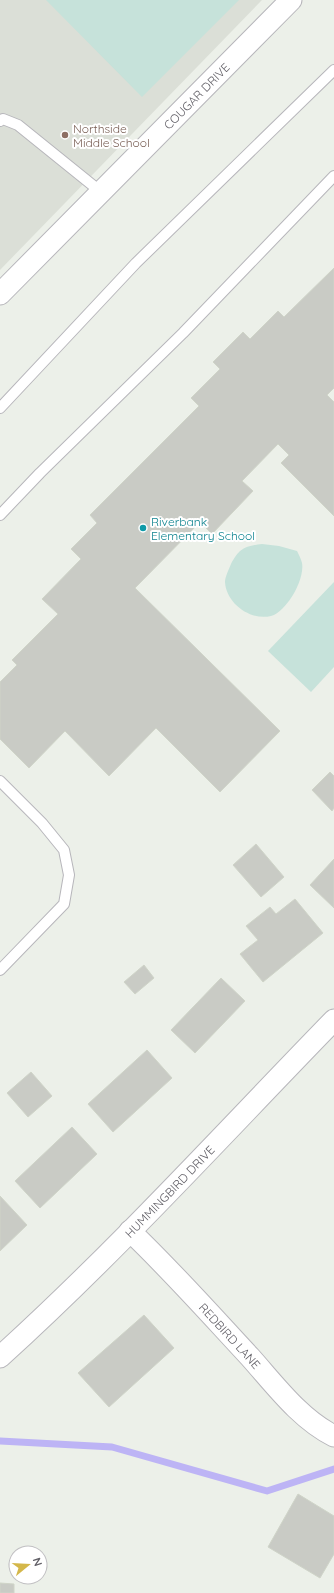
<svg xmlns="http://www.w3.org/2000/svg" width="334" height="1593" viewBox="0 0 334 1593" font-family="Quicksand,sans-serif">
<rect width="100%" height="100%" fill="#ecf0e9"/>
<path fill="#dbdfd7" d="M0,0H262L0,270Z"/>
<g fill="#c6e2da">
<path d="M46,0H239L142,97Z"/>
<path d="M262,544L279,546L297,551C299,555 301,559 302,563C304,573 297,590 291,598C287,604 279,614 271,616C250,621 226,603 225,582C225,577 229,569 231,564C239,549 244,546 262,544Z"/>
<path d="M334,582V667L311,692L268,651Z"/>
</g>
<g fill="none" stroke-linecap="round" stroke-linejoin="round">
<path stroke="#bdb4f5" stroke-width="7" d="M0,1441L112,1447L267,1491L334,1469"/>
</g>
<g fill="#c9cbc5" stroke="#cfd4c8">
<path d="M334,268V388L327,395L334,402V516L281,463L289,455L278,444L242,481L253,491L212,534L200,522L135,588L280,731L220,792L156,728L109,776L65,731L29,768L0,739V682L17,665L12,660L58,614L42,599L81,559L71,549L97,523L90,515L199,406L191,398L220,369L213,362L243,332L250,339L278,311L284,317Z"/>
<path d="M330,772L334,776V808L332,811L312,790Z"/>
<path d="M256,844L284,877L261,897L233,865Z"/>
<path d="M334,859V908L310,885Z"/>
<path d="M295,899L323,933L263,982L240,954L258,940L246,926L270,907L276,914Z"/>
<path d="M144,965L154,978L135,994L124,982Z"/>
<path d="M221,978L245,1001L195,1053L171,1030Z"/>
<path d="M147,1050L172,1078L113,1132L88,1104Z"/>
<path d="M31,1072L52,1096L28,1117L7,1093Z"/>
<path d="M72,1127L97,1154L40,1208L15,1181Z"/>
<path d="M0,1196L27,1225L0,1251Z"/>
<path d="M144,1315L174,1348L109,1407L78,1373Z"/>
<path d="M298,1494L334,1516V1554L320,1578L268,1547Z"/>
<path d="M0,1583L14,1584V1593H0Z"/>
</g>
<g fill="none" stroke-linecap="round" stroke-linejoin="round">
<g stroke="#b7b6bb" stroke-width="12">
<g id="service">
<path d="M0,121L3,119L18,125L101,192"/>
<path d="M0,408L136,263L334,70"/>
<path d="M0,515L40,473L183,333L334,176"/>
<path d="M0,781L42,823L64,850L69,875L64,904L0,970"/>
</g>
</g>
<g stroke="#b7b6bb" stroke-width="23">
<g id="minor">
<path id="s1" d="M0,294L291,0"/>
<path id="s2" d="M130,1231C172,1271 210,1314 250,1357C275,1385 300,1419 334,1436"/>
<path id="s3" d="M0,1357C117,1251 224,1133 334,1020"/>
</g>
</g>
<use href="#service" stroke="#fff" stroke-width="10"/>
<use href="#minor" stroke="#fff" stroke-width="21"/>
</g>
<circle fill="#8d6e63" stroke="#fff" stroke-width="1.5" cx="65" cy="135" r="4"/>
<circle fill="#0f9aa8" stroke="#fff" stroke-width="1.5" cx="143" cy="528" r="4"/>
<g text-anchor="middle" dominant-baseline="central" stroke-width="4" stroke-linejoin="round" paint-order="stroke">
<g font-size="12" fill="#626067" stroke="#fff">
<text stroke="none"><textPath href="#s1" startOffset="279">COUGAR DRIVE</textPath></text>
<text stroke="none"><textPath href="#s3" startOffset="237">HUMMINGBIRD DRIVE</textPath></text>
<text stroke="none"><textPath href="#s2" startOffset="145">REDBIRD LANE</textPath></text>
</g>
<g font-size="12" fill="#785e54" stroke="#fff" text-anchor="start">
<text x="73" y="128">Northside<tspan x="73" dy="14">Middle School</tspan></text>
</g>
<g font-size="12" fill="#0d838f" stroke="#fff" text-anchor="start">
<text x="151" y="521">Riverbank<tspan x="151" dy="14">Elementary School</tspan></text>
</g>
</g>
<g transform="translate(28 1565) rotate(72)"><circle r="19" fill="#ffffff" stroke="#c0bfc2"/>
<path d="M0-3L7 15L0 10L-7 15Z" fill="#d4b74a"/>
<text y="-6" font-size="11" font-weight="bold" text-anchor="middle" fill="#626067">N</text>
</g>
</svg>
